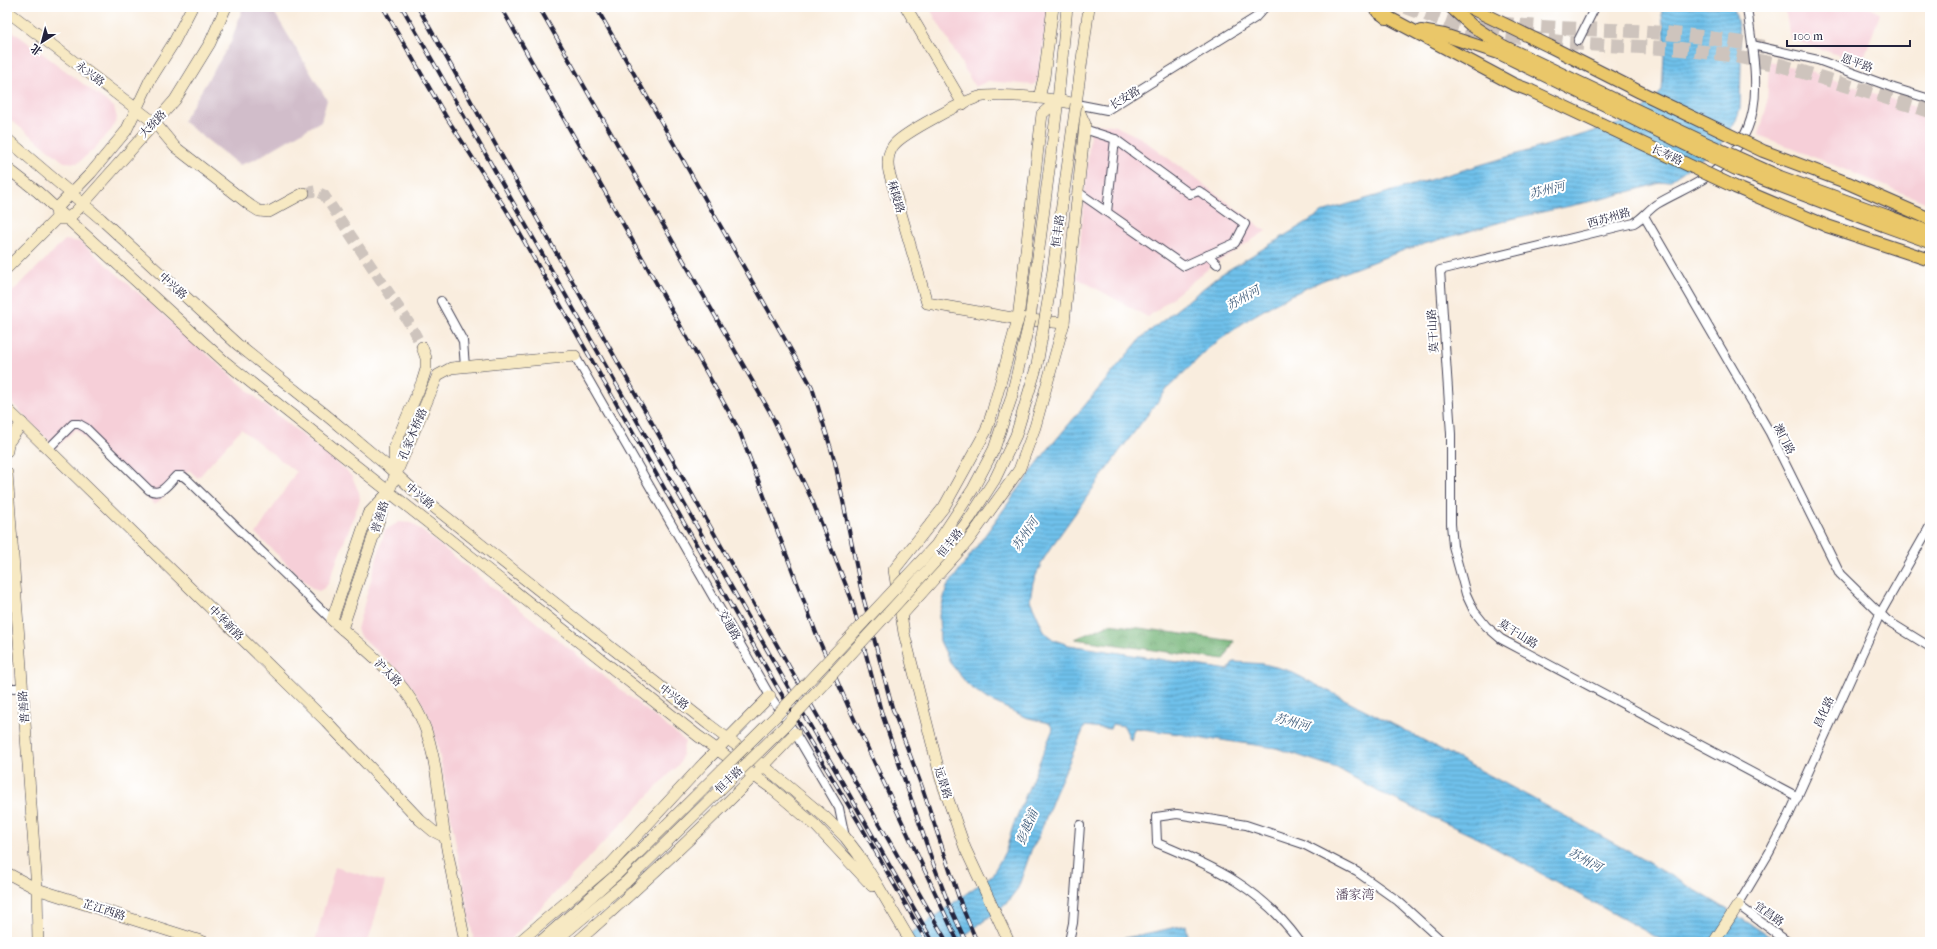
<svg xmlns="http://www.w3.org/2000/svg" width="1937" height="949" viewBox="0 0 1937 949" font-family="'IM FELL French Canon','Noto Serif SC',serif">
<defs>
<pattern id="forest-crowns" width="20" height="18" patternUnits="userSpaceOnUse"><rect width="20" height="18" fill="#71b274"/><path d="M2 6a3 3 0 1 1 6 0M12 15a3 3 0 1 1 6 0" fill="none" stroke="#5c9060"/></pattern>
<pattern id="water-rules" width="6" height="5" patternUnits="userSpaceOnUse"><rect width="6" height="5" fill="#70c1eb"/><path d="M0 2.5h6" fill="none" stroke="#5c9cc0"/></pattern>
</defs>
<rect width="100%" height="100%" fill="#fff"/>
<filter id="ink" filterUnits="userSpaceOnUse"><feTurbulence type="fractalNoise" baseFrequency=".025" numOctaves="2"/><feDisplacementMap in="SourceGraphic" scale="8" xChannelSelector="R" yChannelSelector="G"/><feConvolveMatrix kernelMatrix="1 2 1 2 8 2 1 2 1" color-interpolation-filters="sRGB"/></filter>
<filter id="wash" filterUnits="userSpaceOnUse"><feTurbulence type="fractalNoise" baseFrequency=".012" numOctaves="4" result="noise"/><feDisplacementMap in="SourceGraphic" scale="16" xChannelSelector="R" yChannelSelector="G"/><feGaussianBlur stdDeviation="0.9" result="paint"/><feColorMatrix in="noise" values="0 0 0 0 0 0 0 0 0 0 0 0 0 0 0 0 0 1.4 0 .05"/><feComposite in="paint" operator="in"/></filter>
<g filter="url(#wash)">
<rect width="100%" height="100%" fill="#f9edde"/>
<g fill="#f6cfd8">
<path d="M929,7H1048L1039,80L1033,85L988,81L975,87Z"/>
<path d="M1785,7H1871L1880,14L1862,63L1790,39Z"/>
<path d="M7,27L114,107L117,118L112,129L95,148L78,163L64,162L7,117Z"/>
<path d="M1769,61L1805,70L1930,112V204L1759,135L1767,105Z"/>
<path d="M1091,124L1113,125L1141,138L1266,231L1213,265L1148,317L1077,278Z"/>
<path d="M65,240L81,242L261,402L346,470L352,477L359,492L360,500L328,584L324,588L319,591L313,589L256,534L296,472L241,429L198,478L189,470L155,505L76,429L56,448L7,398V297Z"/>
<path d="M399,522L412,523L685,741L680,763L508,942H474L438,747L431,720L417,693L401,673L360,636L357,629L385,530Z"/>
<path d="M335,867L385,882L368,942H315Z"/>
</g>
<path fill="#d1bdca" d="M243,7H271L327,100L321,121L254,160L239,165L183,121L231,42Z"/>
<path fill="url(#forest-crowns)" stroke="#4a6a58" d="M1110,624L1234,641L1224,660L1075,639Z"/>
<g fill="url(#water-rules)" stroke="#497293">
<path d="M1661,7H1734L1739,31L1741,63L1740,109L1736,120L1721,145L1671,180L1606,198L1515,218L1407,249L1321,281L1279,301L1250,318L1210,347L1168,388L1119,452L1054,543L1043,560L1033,582L1030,600L1045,633L1054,640L1069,645L1228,670L1234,662L1264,664L1287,670C1381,717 1473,766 1565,816C1637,856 1709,896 1778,942H1665L1475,837L1379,792L1337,768L1276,748L1214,739L1209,740L1179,734L1135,728L1133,731L1131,741L1124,726L1112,724L1110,729L1085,726L1057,789L1038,838L1032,848L1018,888L1005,905L956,942H899L992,875L1006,850L1013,826L1053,729L1049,723L1025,717L987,699L968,685L951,664L940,641L939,615L947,587L1045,453L1141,338L1220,275L1325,211L1632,120L1662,91L1665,39Z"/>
<path d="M1186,925L1189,942H1116V940Z"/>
</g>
</g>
<g filter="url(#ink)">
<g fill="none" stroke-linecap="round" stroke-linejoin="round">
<path stroke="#cec4bd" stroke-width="11" stroke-dasharray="11 5.5" stroke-linecap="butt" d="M304,193L315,191L324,195L411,326L422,347"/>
<g stroke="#cec4bd" stroke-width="14" stroke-dasharray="14 7" stroke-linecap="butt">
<path d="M1406,7L1455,25L1481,32L1568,43L1681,49L1729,55L1780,65L1930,111"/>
<path d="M1458,16C1516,29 1574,28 1633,31C1678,33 1722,39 1765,47"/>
</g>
<g stroke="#424053" stroke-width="10">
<g id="street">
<path d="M1747,7C1755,74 1772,130 1708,176C1692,187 1674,194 1657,204C1649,209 1643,218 1634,223L1440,270L1451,434V524L1453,546L1466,594L1474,611L1486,626L1501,639L1798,797"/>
<path d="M1578,41L1595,7"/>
<path d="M1752,45L1818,60L1894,88L1930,99"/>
<path d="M1076,104L1107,110L1255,18L1265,7"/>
<path d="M1084,129L1115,139L1190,194L1199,191L1245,224L1235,243L1208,255L1217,264"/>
<path d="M1078,192L1184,266L1208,255"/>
<path d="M1107,212L1115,139"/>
<path d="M1644,216L1770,433L1840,574L1888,621L1930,647"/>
<path d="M441,301L463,341L465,367"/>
<path d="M575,356L770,696L795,733L839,808L845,837"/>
<path d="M48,449L73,424H79L86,428L149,490C161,496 167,485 176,476H183L188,480L332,620"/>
<path d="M7,688H22"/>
<path d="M1069,941L1073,923L1080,825"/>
<path d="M1300,942C1262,889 1216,867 1157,843L1156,817L1177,814L1246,825L1303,844L1357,872L1398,901L1443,942"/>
<path d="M1788,942L1738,905L1769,853L1789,815L1880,614L1930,526"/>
</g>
</g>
<g stroke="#424053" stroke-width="12">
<g id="secondary">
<path d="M906,7L963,104"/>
<path d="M7,11L155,123L175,147L251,206L259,211L269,212L304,193"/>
<path d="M1039,98L1044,77L1053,7"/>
<path d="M7,139L101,219L237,344L326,415L386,465L421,497L708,724L764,766L825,817L845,837L858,854L878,886L911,942"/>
<path d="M7,168L38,192L224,361L264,393L698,736L770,787L816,826L872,886"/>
<path d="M61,219H68L83,204L175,100L210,43L226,7"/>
<path d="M7,268L57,218L56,209L91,173L126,131L150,80L174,42L192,7"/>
<path d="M1030,319L1058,100L1067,7"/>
<path d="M1064,323L1018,319L927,303L889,172C887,163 887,155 893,146C901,134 970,97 984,96C1012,94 1049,98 1076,104"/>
<path d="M7,409L326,721L420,820L433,831L445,837"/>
<path d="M7,451L8,443L22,423"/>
<path d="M7,473L37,889L38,942"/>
<path d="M395,473L394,447L422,382L426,369V358L422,347"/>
<path d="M388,493L368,514L332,620C362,647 398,673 417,710C436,744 438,793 444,831C450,868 458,905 465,942"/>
<path d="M901,616L968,541L1019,470L1035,427L1064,323L1085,124L1076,104L1089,7"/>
<path d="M342,629L388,493L438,375L451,368L575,356"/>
<path d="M7,873L37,889L204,942"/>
<path d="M519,942L610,865L704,763L770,696"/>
<path d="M540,942L617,874"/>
<path d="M554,942L626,882"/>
<path d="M577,942C652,876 726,807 795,733"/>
<path d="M1009,942L965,848L941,779L904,633L894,570L944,507L986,431L992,413L1018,319L1042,114L1058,100"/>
<path d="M1714,942L1738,905"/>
</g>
</g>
<g stroke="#424053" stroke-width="14">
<g id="primary">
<path d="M1451,7L1471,25L1503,46"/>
<path d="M1469,7L1549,46"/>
<path d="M1378,12L1513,84L1529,90"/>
<path d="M1421,31L1444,35L1499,53"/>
<path d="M1848,183L1930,219"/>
<path d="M1887,216L1930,232"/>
<path d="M1883,225L1930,242"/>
<path d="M1827,226L1930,260"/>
</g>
</g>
<g stroke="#424053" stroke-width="16">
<path id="highway" d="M1375,7L1387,17"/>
</g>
<use href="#street" stroke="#fff" stroke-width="8"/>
<use href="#secondary" stroke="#f7e9c3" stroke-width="11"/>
<use href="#primary" stroke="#eac769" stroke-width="12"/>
<use href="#highway" stroke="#eac769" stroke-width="14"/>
<g stroke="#22223b" stroke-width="4">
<g id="rail">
<path d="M383,7L445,115L507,211L776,685L861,826L927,942"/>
<path d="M402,7L933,942"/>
<path d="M418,7L778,647L947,942"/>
<path d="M501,7L739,430L818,638L849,708L958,942"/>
<path d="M539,7L770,412L812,500L851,598L881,711L933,863L949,905L966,942"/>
<path d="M596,7L812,387L835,462L861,589L892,707L922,787L962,907L977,942"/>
</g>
</g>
<use href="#rail" stroke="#fff" stroke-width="2.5" stroke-dasharray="8" stroke-linecap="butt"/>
<g stroke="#424053" stroke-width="12" stroke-linecap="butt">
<g id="secondary-bridge">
<path d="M617,874L776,716L936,545L973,489L994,449L1011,399L1030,319"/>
<path d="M626,882L785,726L944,552L970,518L995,479L1016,435L1037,365L1052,277L1076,104"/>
</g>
</g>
<g stroke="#424053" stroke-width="14" stroke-linecap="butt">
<g id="primary-bridge">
<path d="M1503,46L1705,143L1780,177L1887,216"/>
<path d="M1549,46L1638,91L1763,151L1848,183"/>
<path d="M1499,53L1736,169L1883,225"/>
<path d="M1529,90L1735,187L1827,226"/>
</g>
</g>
<use href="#secondary-bridge" stroke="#f7e9c3" stroke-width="11"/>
<use href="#primary-bridge" stroke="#eac769" stroke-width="12"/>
</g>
</g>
<g text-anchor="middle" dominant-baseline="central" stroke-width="4" stroke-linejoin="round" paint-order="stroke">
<g font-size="11" fill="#22223b" stroke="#fff">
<text transform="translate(1857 63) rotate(20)">恩平路</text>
<text transform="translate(90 74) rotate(37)">永兴路</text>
<text transform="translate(1125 98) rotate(-31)">长安路</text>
<text transform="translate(153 124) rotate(-46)">大统路</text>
<text transform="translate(1667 155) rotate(25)">长寿路</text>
<text transform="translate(896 197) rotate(74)">秣陵路</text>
<text transform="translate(1609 218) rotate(-16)">西苏州路</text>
<text transform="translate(1058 231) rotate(-82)">恒丰路</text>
<text transform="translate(173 286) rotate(43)">中兴路</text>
<text transform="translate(1433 331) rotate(-94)">莫干山路</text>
<text transform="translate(413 434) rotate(-67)">孔家木桥路</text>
<text transform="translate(1784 439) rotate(63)">澳门路</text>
<text transform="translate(420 496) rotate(40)">中兴路</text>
<text transform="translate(380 517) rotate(-72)">普善路</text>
<text transform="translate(950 543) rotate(-51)">恒丰路</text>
<text transform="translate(226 623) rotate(45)">中华新路</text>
<text transform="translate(729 625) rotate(60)">交通路</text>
<text transform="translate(1518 634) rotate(32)">莫干山路</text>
<text transform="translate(388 673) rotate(45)">沪太路</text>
<text transform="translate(674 697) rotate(38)">中兴路</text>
<text transform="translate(24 707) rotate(-94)">普善路</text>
<text transform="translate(1824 712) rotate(-66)">昌化路</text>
<text transform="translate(729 780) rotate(-44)">恒丰路</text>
<text transform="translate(943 783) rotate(73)">远景路</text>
<text transform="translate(104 910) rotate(18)">芷江西路</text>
<text transform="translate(1769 914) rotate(36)">宜昌路</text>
</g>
<g font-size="12" font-style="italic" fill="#3d5a79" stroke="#fff">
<text transform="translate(1547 190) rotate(-14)">苏州河</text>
<text transform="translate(1243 298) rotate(-30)">苏州河</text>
<text transform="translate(1025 534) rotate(-56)">苏州河</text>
<text transform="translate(1292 722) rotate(15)">苏州河</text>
<text transform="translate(1027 827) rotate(-67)">彭越浦</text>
<text transform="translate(1585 860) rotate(28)">苏州河</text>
</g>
<g font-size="13" fill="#5d4c62" stroke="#fff">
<text x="1355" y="894">潘家湾</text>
</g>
</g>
<rect width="1937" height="949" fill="none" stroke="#fff" stroke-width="24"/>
<g transform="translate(42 42) rotate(216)" stroke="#ffffff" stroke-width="3" paint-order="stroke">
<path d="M0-3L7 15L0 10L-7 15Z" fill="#22223b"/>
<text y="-6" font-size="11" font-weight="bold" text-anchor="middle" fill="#22223b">北</text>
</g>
<path d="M1787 40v6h123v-6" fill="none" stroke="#22223b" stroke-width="2"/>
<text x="1793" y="40" font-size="12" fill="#22223b" stroke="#ffffff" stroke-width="3" paint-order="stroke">100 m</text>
</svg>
